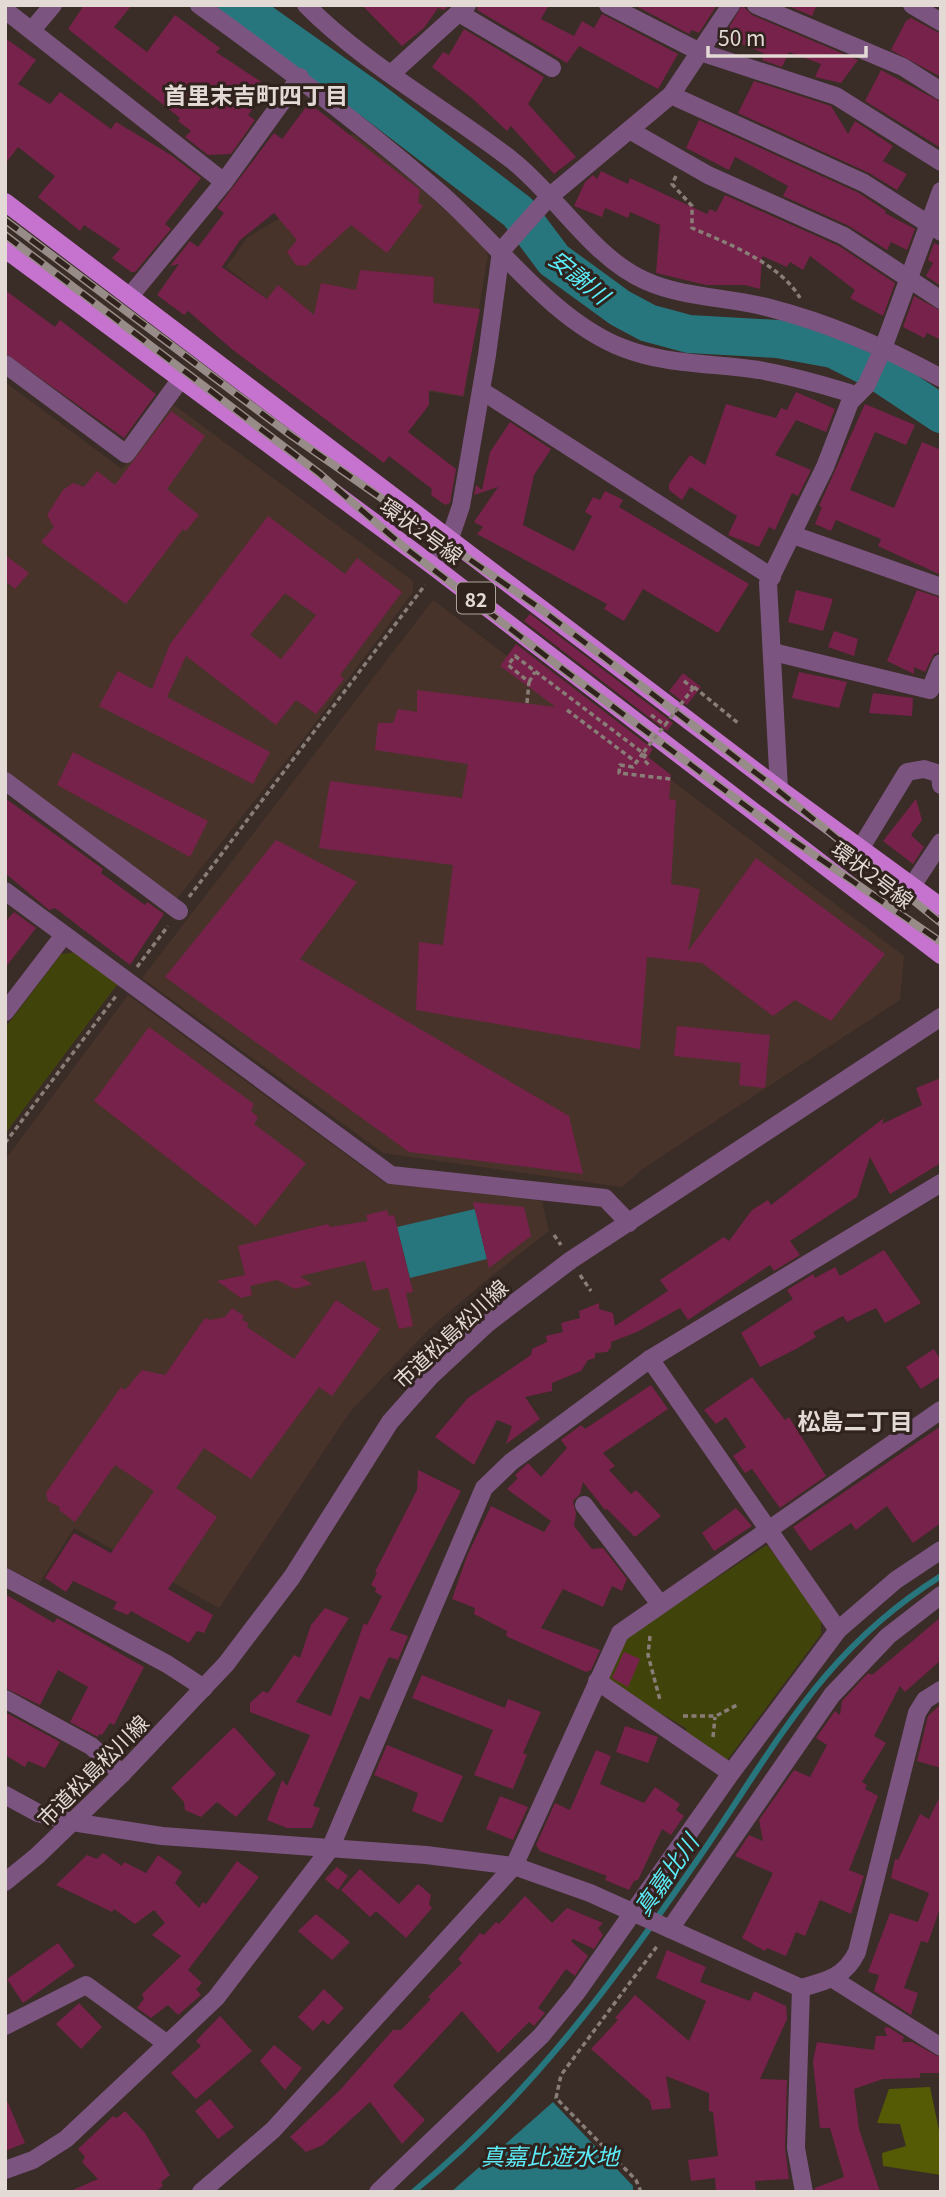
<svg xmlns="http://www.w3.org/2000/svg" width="946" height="2197" viewBox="0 0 946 2197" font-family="Georgia,'Noto Sans JP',serif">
<rect width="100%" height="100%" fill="#3a2c26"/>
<g fill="#48332a">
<path d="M352,133L421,188L484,246L488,255L464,397L336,377L267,299L226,267L248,237L278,219L307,193Z"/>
<path d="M5,382L122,469L174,405L413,581V592L304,738L176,900L5,771Z"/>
<path d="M433,600L904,956L900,1000L644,1168L622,1187L383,1153L142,978Z"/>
<path d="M128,995L385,1183L542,1201L549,1231L489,1278L428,1330L350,1412L219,1608L74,1528L39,1584L5,1566V1160Z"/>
</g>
<g fill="#40440b">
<path d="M78,952L119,982L5,1134V1028L61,954Z"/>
<path d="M767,1545L821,1617V1634L725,1763L685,1735L686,1728L604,1681L623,1639Z"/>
</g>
<path fill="#555b04" d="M930,2087L941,2140V2175L883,2166L882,2153L906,2146L900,2124L877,2123L889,2089Z"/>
<g fill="#28767d">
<path d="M475,1209L487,1259L410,1278L397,1227Z"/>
<path d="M553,2102L633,2186V2192H451Z"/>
</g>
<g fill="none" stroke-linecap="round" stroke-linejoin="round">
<path stroke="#28767d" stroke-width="6" d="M413,2192C528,2099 615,1980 698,1859C776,1746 820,1652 941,1576"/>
<path stroke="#28767d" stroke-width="38" d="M237,5L373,101L518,212L554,260L620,308L648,323L689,334L778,339L833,349L875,370L941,414"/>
</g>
<g fill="#77224a" fill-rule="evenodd">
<path d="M84,5H132L114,27L147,52L175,15L220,48L216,52L269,87L248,115L255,120L231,154L208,155L185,137L191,131L178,121L180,118L68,29Z"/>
<path d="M362,5H450L444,10L438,8L424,28L402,46Z"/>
<path d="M478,5H549L541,19L574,36L582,21L594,28L602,14L678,54L658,89L579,46L567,63L477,10Z"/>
<path d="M634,5H717L699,33L692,30L689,34Z"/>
<path d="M742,5L752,15L858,60L841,83L815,77L821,64L789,52L782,67L762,60L765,54L724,36Z"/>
<path d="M786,5H817L812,16Z"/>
<path d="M911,18L941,34V77L891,50L906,21Z"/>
<path d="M464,29L544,77L528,104L576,157L554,174L511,126L507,131L473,99L432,67L443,52L449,55Z"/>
<path d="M5,38L36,60L18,84L50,104L60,92L111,129L116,122L171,155L201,178L165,224L171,229L135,272H131L112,258L120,249L84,225L80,231L38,197L55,176L18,147L5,164Z"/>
<path d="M881,70L941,102V148L865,101Z"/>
<path d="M754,81L831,106L848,134L855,121L893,146L883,161L907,174L897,190L869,173L738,113Z"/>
<path d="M309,103L420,190L418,202L423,206L387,253L351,225L306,266L296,265L287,252L297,240L274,213L240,240L222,267L267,299L278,285L314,315L321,283L356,290L360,270L434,277L433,303L480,309L463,396L429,390V405L408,432L456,469L450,503L445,505L431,495L432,489L389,456L384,463L233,350L188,311L184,315L157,295L179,264L170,266L190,241L198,247L224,213L217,208L274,133L282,139Z"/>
<path d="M699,120L859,193L886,211L885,213L915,229L907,250L891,242L887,250L849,226L783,196L788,186L735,157L729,170L686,148Z"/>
<path d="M601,171L628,184L630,178L707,214L710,209L716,212L725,195L839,246L895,283L883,316L850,298L855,290L810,256L803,270L790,262L787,267L762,256L760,289L745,285H706L656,273L660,225L630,212L628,218L605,208L602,217L574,206L585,182L593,175L597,179Z"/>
<path d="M934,243L941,246V286L926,276L933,263L928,260Z"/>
<path d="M5,290L55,327L60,320L156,394L124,438L5,353Z"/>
<path d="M914,296L941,311V340L927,333L924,338L903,327Z"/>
<path d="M796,392L835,409L826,432L796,420L775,455L811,470L798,496L792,493L775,530L769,527L759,547L728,535L737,516L690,487L682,500L669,490V484L690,455L705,465L726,404L776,418L781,408L787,410Z"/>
<path d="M865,404L915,425L906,445L875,432L850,490L894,508L922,442L941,450V575L878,546L881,539L836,520L831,531L815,524L822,507L819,506Z"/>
<path d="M171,411L205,436L167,489L199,515L186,531L183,529L126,604L41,542L54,527L47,515L63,490L73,483L84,487L97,471L115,485Z"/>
<path d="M510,422L551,449L534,475L523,525L574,551L592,516L585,512L593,497L600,500L605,491L623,500L619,507L749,584L718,633L643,589L624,621L604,609L607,604L477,534L483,527L474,522L498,487L474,495L476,485L482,490L490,452Z"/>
<path d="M268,516L345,574L357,558L402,592L340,675L344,679L316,714L296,700L276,725L186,656L167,697L270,752L253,784L99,706L118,671L152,689L170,644ZM285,593L316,615L281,659L250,635Z"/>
<path d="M5,555L29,573L15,589L5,581Z"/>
<path d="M796,590L833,599L823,631L788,622Z"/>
<path d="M917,590L941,598V652L934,654L925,672L914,667V674L887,661Z"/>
<path d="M530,614L673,723L667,731L524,621Z"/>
<path d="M834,631L858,639L854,656L828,647Z"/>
<path d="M516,644L653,749L648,757L671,775L669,799L676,800L671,884L700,889L688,951L756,858L885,954L831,1021L795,1000L773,1016L702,963L647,957L640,1049L416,1010L419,942L443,945L453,865L319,848L330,781L462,798L468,764L375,750L378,723H393L398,709L417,712V690L556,707L500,666Z"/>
<path d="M799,672L847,682L839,708L792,698Z"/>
<path d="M683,673L701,687L687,705L669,691Z"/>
<path d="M873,693L913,698L912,716L869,713Z"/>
<path d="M73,752L208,821L190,857L57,785Z"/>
<path d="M5,798L103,869L101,873L145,905L147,902L164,914L130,965L55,908L49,910L5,873Z"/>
<path d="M916,799L922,820L911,835L924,847L913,864L883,841Z"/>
<path d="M276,840L357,882L300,959L569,1116L583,1174L409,1152L165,977Z"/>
<path d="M14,912L36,928L5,968V922Z"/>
<path d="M677,1026L770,1035L765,1088L739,1085L741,1063L674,1056Z"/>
<path d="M149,1027L254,1104L251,1111L258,1117L254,1124L306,1163L256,1226L94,1101Z"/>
<path d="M941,1078V1163L890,1194L870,1157L857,1197L790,1241L800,1255L774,1271L770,1265L688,1320L680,1308L637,1332L611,1342V1347L607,1352L595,1353V1358L588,1360L581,1371L552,1383V1391L525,1397L540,1419L506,1444L512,1426L497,1420L474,1465L435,1437L468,1398L531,1355L532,1349L547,1342L546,1336L563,1332L561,1323L580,1318L579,1311L599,1303V1309L613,1313L615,1326L668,1291L660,1280L724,1237L729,1241L752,1210L768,1200L771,1205L884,1118L882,1124L922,1105L916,1088Z"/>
<path d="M473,1202L524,1207L531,1236L489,1268Z"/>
<path d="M387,1210L389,1216L394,1215L413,1292L406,1293L413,1326L399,1329L388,1288L373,1291L365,1261L300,1276L312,1284L295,1289L277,1280L250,1286L252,1295L241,1298L217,1281L245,1275L238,1246L328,1224L330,1227L368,1221L366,1215Z"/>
<path d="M884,1250L921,1303L885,1323L876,1308L847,1322L843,1316L813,1332L816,1337L796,1349L760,1367L741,1333L793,1299L787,1290L813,1274L815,1278L835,1267L840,1276Z"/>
<path d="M336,1300L380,1329L332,1396L319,1387L251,1479L204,1448L176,1488L217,1517L168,1589L213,1615L204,1633L197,1631L189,1643L131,1611L128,1615L113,1609L117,1602L73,1581L66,1592L45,1578L74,1533L111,1553L154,1491L115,1465L75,1522L59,1510L60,1507L48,1501L46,1493L121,1387L125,1390L142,1370L165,1375L205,1318L210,1320L225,1317L232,1308L244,1316L242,1320L248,1323L247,1327L294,1359Z"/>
<path d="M934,1349L941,1361V1376L921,1389L906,1367Z"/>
<path d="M752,1377L785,1420L789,1417L826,1476L780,1508L752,1469L745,1473L733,1456L746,1447L726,1417L716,1424L704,1410Z"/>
<path d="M651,1385L668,1409L603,1453L615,1466L609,1470L631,1494L636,1490L661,1516L635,1537L607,1509L605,1510L583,1482L580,1494L573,1501L576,1514L574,1526L592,1549L603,1548L627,1579L622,1591L612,1586L603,1607L563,1589L541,1628L600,1650L591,1670L586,1672L506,1636L507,1631L474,1614L475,1608L452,1599L467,1556L491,1506L544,1532L551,1521L507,1489L518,1478L515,1475L528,1463L541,1477L567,1448L561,1440L581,1425L585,1429Z"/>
<path d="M941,1426V1523L913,1543L887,1506L856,1530L851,1523L810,1551L793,1527Z"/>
<path d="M418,1470L461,1491L390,1630L408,1636L398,1660L389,1657L369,1700L360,1696L313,1806L320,1808L312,1828H287L267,1820L282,1780L287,1786L310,1735L250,1712V1703L263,1691L268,1693L294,1655L300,1658L311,1625L325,1608L349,1618L296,1702L331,1716L364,1623L367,1625L382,1596L375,1592L376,1588L371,1585L377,1573L375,1572L417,1490Z"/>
<path d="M736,1508L752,1526L714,1551L702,1533Z"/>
<path d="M5,1594L54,1623L57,1618L144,1667L114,1725L110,1723L102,1735L99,1734L98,1737L70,1722L88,1687L58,1670L40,1705L5,1688Z"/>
<path d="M941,1617V1660L905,1692L900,1686L874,1736L886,1743L862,1782L867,1785L865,1789L878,1796L849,1870L864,1876L851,1914L820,1900L805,1936L796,1932L786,1956L767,1948L765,1951L742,1938L773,1873L735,1856L749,1835L763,1841L759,1820L794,1770L810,1777L827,1745L816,1738L835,1711L840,1715L842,1701L868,1673L872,1675Z"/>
<path d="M624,1652L640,1659L628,1687L612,1678Z"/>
<path d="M422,1675L505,1708L508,1699L541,1712L523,1753L527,1755L513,1789L474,1775L493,1730L412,1698Z"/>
<path d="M941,1704V1768L917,1761L928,1716Z"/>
<path d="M5,1712L60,1742L45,1768L28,1761L25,1767L5,1755Z"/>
<path d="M625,1726L658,1737L648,1763L616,1752Z"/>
<path d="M234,1727L276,1774L236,1817L217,1802L201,1817L185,1810L184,1802L171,1788Z"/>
<path d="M387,1745L463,1776L442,1823L412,1811L418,1793L374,1775Z"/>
<path d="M596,1750L611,1756L600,1784L644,1803L655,1787L680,1804L676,1810L684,1816L671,1835L662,1829L638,1880L634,1881L629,1890L605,1880L607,1876L540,1851L536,1845L555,1803L570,1810Z"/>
<path d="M941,1794V1905L928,1943L921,1941L904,1988L918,1993L911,2015L874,1991L879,1975L868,1972L890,1913L918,1922L929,1893L891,1878L895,1859L898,1860L920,1814L929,1819Z"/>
<path d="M500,1796L528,1807L513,1840L486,1829Z"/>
<path d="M103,1853L122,1866L124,1862L146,1873L158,1855L182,1872L175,1883L199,1908L203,1902L206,1904L237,1861L259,1877L188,1970L202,1983L196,1989L201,1995L178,2015L168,2005L151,2018L137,2008L144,1999L142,1994L181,1956L152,1935L165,1923L154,1910L135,1924L114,1909L112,1912L56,1885L87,1855L97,1859Z"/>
<path d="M337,1867L348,1876L338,1890L325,1879Z"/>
<path d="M360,1869L399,1904L418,1884L431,1895L429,1904L432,1908L406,1938L376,1911L370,1917L341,1890Z"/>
<path d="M525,1896L552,1923L567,1908L603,1923L598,1928L603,1935L594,1949L573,1939L571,1941L588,1956L575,1976L566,1969L538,2008L545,2013L534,2026L529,2022L498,2053L462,2011L393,2086L425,2120L402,2144L370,2102L323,2145L306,2152L290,2137L340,2090L393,2030H401L431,1999L428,1997L462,1963L458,1959L480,1933L484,1935L496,1922L499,1924Z"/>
<path d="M316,1914L350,1942L332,1960L298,1931Z"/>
<path d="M58,1943L75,1966L23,2003L7,1979Z"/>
<path d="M667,1950L706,1967L700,1982L750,2001L754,1991L786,2006L787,2019L760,2079L787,2080L785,2148L789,2179L755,2181L756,2192H716L715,2178L691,2181L688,2160L718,2156L713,2112L709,2111V2093L666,2076L671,2108L652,2110L650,2101L591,2049L618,2020L615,2018L635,1995L689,2041L706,2001L656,1978Z"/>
<path d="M324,1989L344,2008L328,2025L323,2020L313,2031L298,2017Z"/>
<path d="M79,2003L102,2027L81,2049L56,2024Z"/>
<path d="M220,2016L252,2051L196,2099L171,2073L201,2046L196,2041Z"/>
<path d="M888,2027L904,2037L902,2042H912L941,2058V2073H920V2078L883,2079L854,2089L859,2129L880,2192H815V2188L844,2177L830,2128H820L813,2061L817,2042L874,2050L876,2036H887L884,2028Z"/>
<path d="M274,2045L302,2068L285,2090L260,2061Z"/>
<path d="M5,2096L25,2143L5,2151Z"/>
<path d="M210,2099L234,2127L218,2139L195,2111Z"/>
<path d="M125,2111L145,2133L170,2175L161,2182L163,2186L155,2192H68L98,2179L82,2162L85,2157L78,2149L113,2116L117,2118Z"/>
</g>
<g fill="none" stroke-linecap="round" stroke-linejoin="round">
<g stroke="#897d78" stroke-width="3.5" stroke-dasharray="5 3.5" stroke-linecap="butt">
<path d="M676,176L672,184L692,206V228C727,243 781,264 800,298"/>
<path d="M684,681L693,688"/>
<path d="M529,682L535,672"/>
<path d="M694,687L738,723"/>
<path d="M567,710L636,762"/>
<path d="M643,753L633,767L620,765L619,773L671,779"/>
<path d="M646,754L643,759L649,765"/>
<path d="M189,897L425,585"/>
<path d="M137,967L168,926"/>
<path d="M5,1143L116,996"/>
<path d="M554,1235L561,1245"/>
<path d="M580,1275L591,1291"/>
<path d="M650,1636L648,1655L660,1700"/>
<path d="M683,1716H716L737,1705"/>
<path d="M713,1737L715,1717"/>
<path d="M641,2192L636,2180L556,2098L561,2075L658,1945"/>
</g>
<g stroke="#7b5480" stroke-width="18">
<path d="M199,5C281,64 362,125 438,191C496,241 551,320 623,348C666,365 714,363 759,370C792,376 824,385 856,395"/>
<path d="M306,5C364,64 448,110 513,161C557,196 594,259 646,281C684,298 730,297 770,308C828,323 888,349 941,378"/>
<path d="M608,5L700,52L836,96L941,162"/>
<path d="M756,5L903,67L941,91"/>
<path d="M912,5L941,22"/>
<path d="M5,10L224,182L130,296"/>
<path d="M459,13L552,68"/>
<path d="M32,30L53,5"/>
<path d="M391,74L467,5"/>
<path d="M671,95L864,183L941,232"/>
<path d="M631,131L708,175L844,236L941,300"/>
<path d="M224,182L300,77"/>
<path d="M5,364L126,454L180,380"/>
<path d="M482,391L772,577"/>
<path d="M793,535L941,587"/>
<path d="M433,566L450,538L461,506L487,355L501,251L549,197L671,95L731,5"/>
<path d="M773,652L930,690L941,663"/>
<path d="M5,781L179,911"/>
<path d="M779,789L768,583L825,467L850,402L866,386L882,351L941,191"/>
<path d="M860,849L907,772L924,769L940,774L941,785"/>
<path d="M912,886L941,842"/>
<path d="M5,891L391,1175L605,1198L629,1223"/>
<path d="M5,1012L64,935"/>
<path d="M584,1505L660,1604"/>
<path d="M5,1577L167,1664L204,1688"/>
<path d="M838,1630L896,1580L941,1550"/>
<path d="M597,1681L731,1773"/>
<path d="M5,1699L91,1746L122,1774"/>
<path d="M5,1795L38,1813L72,1822L162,1836L426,1855L514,1866L590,1893L801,1988C827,1981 845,1977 857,1952L917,1713L925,1700L941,1690"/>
<path d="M5,1882L37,1856L122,1774L226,1664L292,1577L390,1422L430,1377L488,1323L571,1260L941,1017"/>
<path d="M670,1929L832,1695L888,1636L941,1595"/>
<path d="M833,1979L941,2047"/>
<path d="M801,1988L796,2148L804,2192"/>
<path d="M5,2026L86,1985L166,2043"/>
<path d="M5,2170L33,2160L66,2139L216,1998L330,1849L484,1488L511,1462L650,1359L941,1183"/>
<path d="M201,2192L273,2130L514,1866L620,1633L941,1410"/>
<path d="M378,2192L541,2036L577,1992L731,1773L838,1630L650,1359"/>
</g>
<g stroke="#c573cf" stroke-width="18">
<path d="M5,202L779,789L941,907"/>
<path d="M5,249L433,566L941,955"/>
</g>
<g stroke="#988c88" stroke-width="8">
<g id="rail">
<path d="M5,220L292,436L538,607L769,783L941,923"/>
<path d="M5,235L320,474L404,547L564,670L778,830L941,942"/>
</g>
</g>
<use href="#rail" stroke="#30221c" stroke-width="5" stroke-dasharray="16" stroke-linecap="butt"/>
<g stroke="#897d78" stroke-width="3.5" stroke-dasharray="5 3.5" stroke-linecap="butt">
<path d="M527,703L529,682L508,665L515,656L643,753L665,725"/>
<path d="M651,715L665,725L694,687"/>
</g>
</g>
<g text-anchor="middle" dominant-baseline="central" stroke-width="6" stroke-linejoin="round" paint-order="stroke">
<rect fill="#30221c" stroke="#ada29e" stroke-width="2" x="457" y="582.5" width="38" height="31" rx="5"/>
<g font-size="19" font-weight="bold" fill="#e3d9d5">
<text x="476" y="598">82</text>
</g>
<g font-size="21" fill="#e3d9d5" stroke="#30221c">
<text transform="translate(422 530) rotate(36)">環状2号線</text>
<text transform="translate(873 874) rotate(37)">環状2号線</text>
<text transform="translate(450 1333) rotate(-43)">市道松島松川線</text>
<text transform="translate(92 1770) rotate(-45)">市道松島松川線</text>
</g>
<g font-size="23" font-weight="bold" fill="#e3d9d5" stroke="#30221c">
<text x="256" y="94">首里末吉町四丁目</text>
<text x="855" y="1420">松島二丁目</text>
</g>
<g font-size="23" font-style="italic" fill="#5bedf9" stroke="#30221c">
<text transform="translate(580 276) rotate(39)">安謝川</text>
<text transform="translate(665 1874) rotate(-55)">真嘉比川</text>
<text x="550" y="2155">真嘉比遊水地</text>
</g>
</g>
<rect width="946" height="2197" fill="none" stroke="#e3d9d5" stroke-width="14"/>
<path d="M708 46v10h158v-10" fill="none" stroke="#e3d9d5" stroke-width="3.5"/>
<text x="718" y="46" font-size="21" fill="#e3d9d5" stroke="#30221c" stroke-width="5" paint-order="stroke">50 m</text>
</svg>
